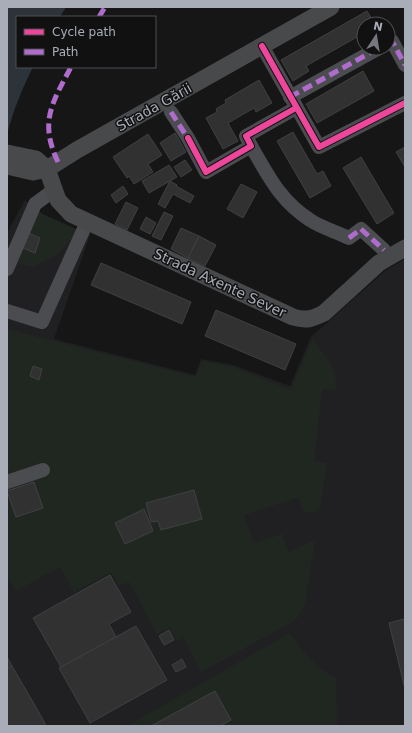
<svg xmlns="http://www.w3.org/2000/svg" width="412" height="733" viewBox="0 0 412 733" font-family="'DejaVu Sans',sans-serif">
<rect width="100%" height="100%" fill="#161617"/>
<path fill="#202022" d="M25,200L43,214L90,235L54,339L195,375L201,359L233,365L290,386L311,337L386,270L405,259V726H7V233Z"/>
<g fill="#202721">
<path d="M37,210L42,214L78,230L58,254L32,267L18,263L23,249L35,253L41,238L29,233Z"/>
<path d="M7,329L196,377L202,361L233,367L291,390L312,340C327,357 337,367 336,390L322,389L314,461L327,463L320,507L314,513L303,511L299,497L244,515L254,543L282,534L289,552L315,540L305,605L297,618L289,624L201,672L184,638L177,641L170,627L157,634L129,582L119,586L111,572L74,592L60,567L16,591L7,576Z"/>
<path d="M290,633C304,653 314,666 336,678L337,726H127Z"/>
</g>
<path fill="#2c343a" d="M7,7H66L60,17H17V67H33C22,89 13,111 7,135Z"/>
<g fill="#313132" stroke="#3f4043">
<path d="M367,11L375,24H364V33L306,66L309,71L293,81L281,60Z"/>
<path d="M363,71L374,91L317,123L306,104Z"/>
<path d="M259,80L272,103L256,112L254,108L228,123L238,141L223,149L206,118L217,112L216,109L226,103L225,100Z"/>
<path d="M293,132L317,174L323,171L331,186L310,198L277,141Z"/>
<path d="M175,133L186,152L171,161L160,143Z"/>
<path d="M148,134L162,155L148,164L153,172L134,184L129,176L127,178L113,157Z"/>
<path d="M405,147V167L396,152Z"/>
<path d="M361,157L394,213L377,224L343,168Z"/>
<path d="M185,160L192,170L181,177L174,167Z"/>
<path d="M169,165L177,177L149,193L142,181Z"/>
<path d="M170,181L177,185L176,186L194,196L190,203L173,194L165,208L158,204Z"/>
<path d="M241,184L257,192L243,218L227,209Z"/>
<path d="M123,186L128,194L116,203L111,195Z"/>
<path d="M126,202L138,208L127,230L115,224Z"/>
<path d="M164,212L173,216L161,240L152,236Z"/>
<path d="M146,217L156,223L150,234L140,229Z"/>
<path d="M181,228L199,236L188,258L171,249Z"/>
<path d="M29,233L40,238L35,253L23,248Z"/>
<path d="M199,236L216,245L205,266L188,258Z"/>
<path d="M101,263L191,302L182,324L91,285Z"/>
<path d="M216,310L296,344L285,370L205,336Z"/>
<path d="M33,366L42,369L39,380L30,376Z"/>
<path d="M34,482L43,508L16,517L7,491Z"/>
<path d="M194,490L202,519L161,530L158,521L151,522L146,503Z"/>
<path d="M144,509L153,531L125,544L115,523Z"/>
<path d="M110,575L131,612L109,624L116,637L61,667L33,618Z"/>
<path d="M404,619L405,624V689L389,623Z"/>
<path d="M136,626L167,680L90,723L59,668Z"/>
<path d="M169,630L174,640L164,645L159,636Z"/>
<path d="M7,657L12,666L7,669Z"/>
<path d="M182,659L186,667L176,672L172,665Z"/>
<path d="M12,666L41,716L46,726H7V669Z"/>
<path d="M215,691L231,720L220,726H151Z"/>
</g>
<g fill="none" stroke-linecap="round" stroke-linejoin="round">
<g stroke="#4b4c4f" stroke-width="14">
<path d="M388,43L392,41L405,65"/>
<path d="M262,46L319,147L405,103"/>
<path d="M290,97L379,48"/>
<path d="M171,112L188,138L206,172L251,146L246,136L296,108"/>
<path d="M251,146C268,175 280,201 310,220C322,228 337,232 349,238L361,229L384,250"/>
<path d="M7,269L35,204L54,190"/>
<path d="M7,311L42,322L87,222"/>
<path d="M7,482L43,470"/>
</g>
<g stroke="#48494b" stroke-width="17">
<path d="M7,153L36,159L47,169"/>
<path d="M7,166L33,172L47,169L77,150L331,7"/>
<path d="M47,169L58,200L71,214L293,317C306,321 312,319 324,313L379,263L405,248"/>
</g>
<g stroke="#b06ccc" stroke-width="5" stroke-dasharray="10 5" stroke-linecap="butt">
<path d="M99,17L105,7"/>
<path d="M388,43L392,41L405,65"/>
<path d="M290,97L379,48"/>
<path d="M171,112L189,140"/>
<path d="M58,162C39,122 52,103 71,67"/>
<path d="M349,238L361,229L384,250"/>
</g>
<g stroke="#111112" stroke-width="8">
<g id="cycleway">
<path d="M262,46L319,147L405,103"/>
<path d="M188,138L206,172L251,146L246,136L296,108"/>
</g>
</g>
<use href="#cycleway" stroke="#ed469a" stroke-width="6"/>
</g>
<g text-anchor="middle" dominant-baseline="central" stroke-width="3" stroke-linejoin="round" paint-order="stroke">
<g font-size="14" fill="#a8adb7" stroke="#111112">
<text transform="translate(154 107) rotate(-29)">Strada Gării</text>
<text transform="translate(220 283) rotate(25)">Strada Axente Sever</text>
</g>
</g>
<rect width="412" height="733" fill="none" stroke="#a8adb7" stroke-width="16"/>
<rect x="16" y="16" width="140" height="52" fill="#111112" stroke="#4d4f54"/>
<rect x="24" y="29" width="20" height="6" fill="#ed469a" stroke="#4d4f54"/>
<text x="52" y="36" font-size="12" fill="#a8adb7">Cycle path</text>
<rect x="24" y="49" width="20" height="6" fill="#b06ccc" stroke="#4d4f54"/>
<text x="52" y="56" font-size="12" fill="#a8adb7">Path</text>
<g transform="translate(376 36) rotate(12)"><circle r="19" fill="#111112" stroke="#4d4f54"/>
<path d="M0-3L7 15L0 10L-7 15Z" fill="#75787f"/>
<text y="-6" font-size="11" font-weight="bold" text-anchor="middle" fill="#a8adb7">N</text>
</g>
</svg>
